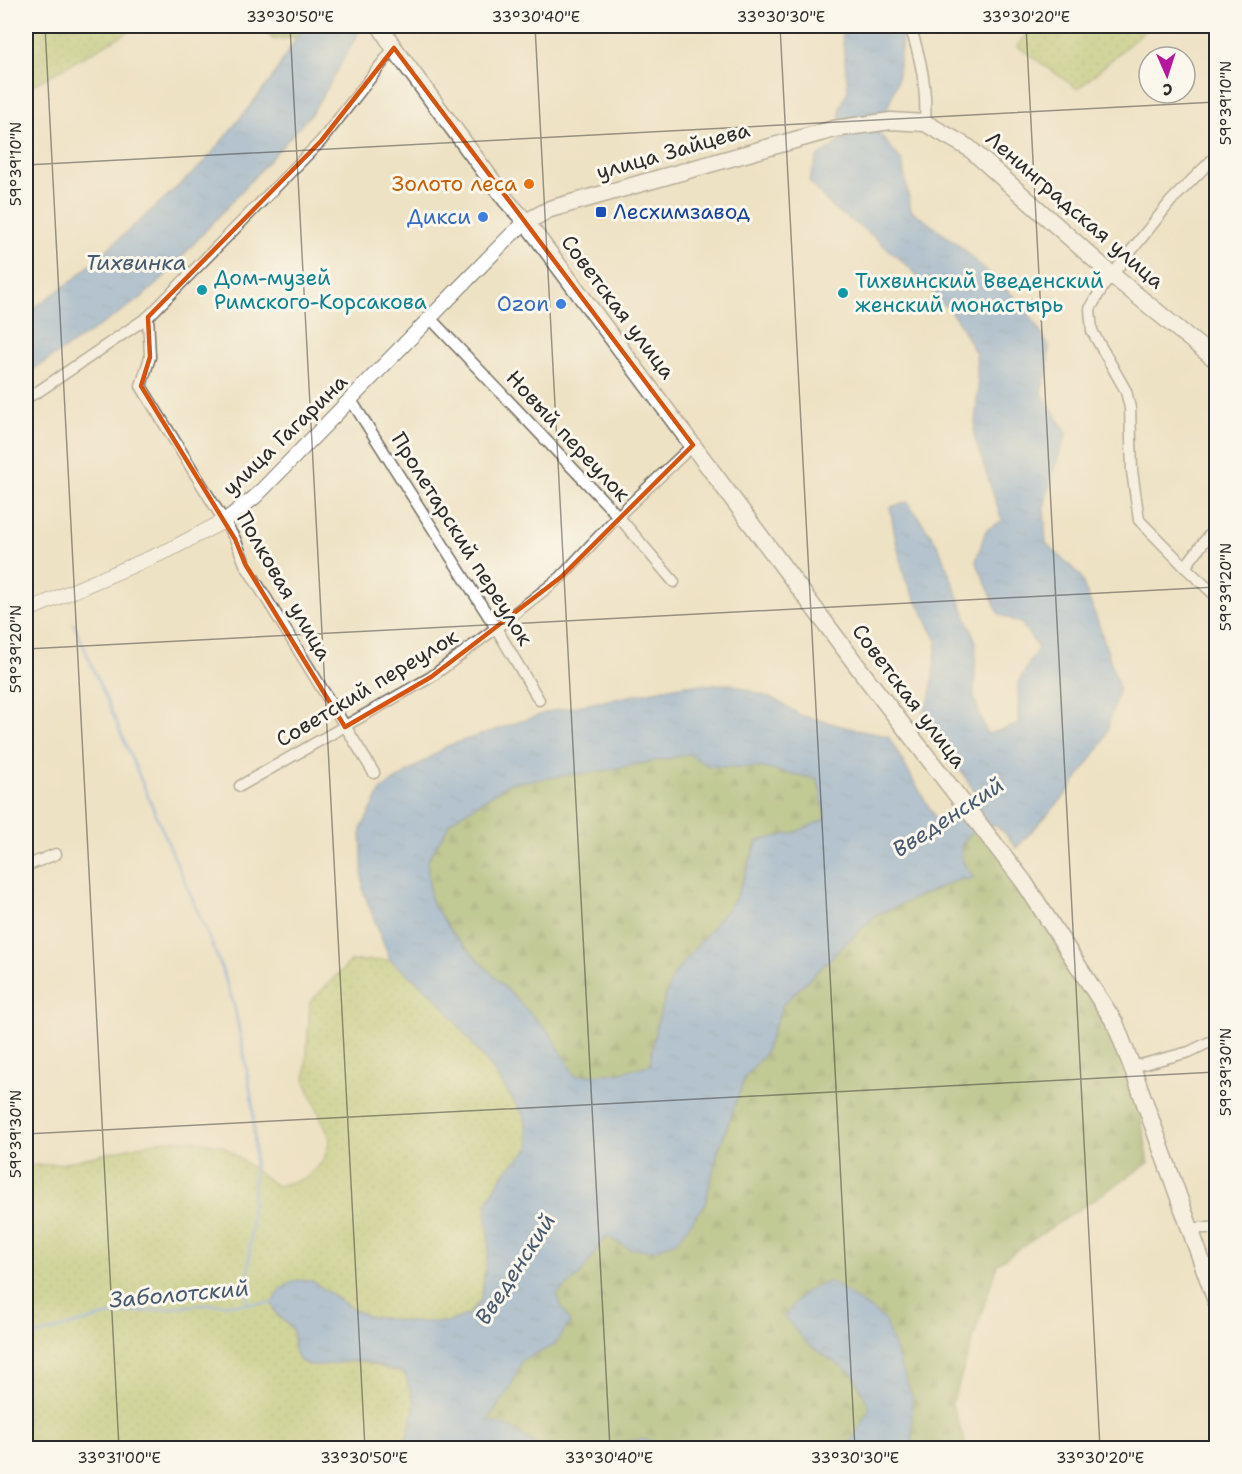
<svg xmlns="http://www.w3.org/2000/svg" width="1242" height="1474" viewBox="0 0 1242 1474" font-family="'Shantell Sans',sans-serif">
<defs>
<pattern id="green-dots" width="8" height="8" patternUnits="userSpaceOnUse" patternTransform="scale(1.5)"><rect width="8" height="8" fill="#aec468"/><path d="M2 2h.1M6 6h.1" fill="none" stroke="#8e9f56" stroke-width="1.8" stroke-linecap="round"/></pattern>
<pattern id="forest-firs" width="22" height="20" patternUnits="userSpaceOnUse" patternTransform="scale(1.5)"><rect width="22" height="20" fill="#8aaa5c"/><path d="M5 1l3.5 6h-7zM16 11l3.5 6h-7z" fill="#718b4c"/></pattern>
<pattern id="water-ripples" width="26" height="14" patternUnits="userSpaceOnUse" patternTransform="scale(1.5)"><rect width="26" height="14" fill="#6d9ed7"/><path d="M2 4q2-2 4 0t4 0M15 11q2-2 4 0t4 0" fill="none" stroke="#5a81af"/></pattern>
</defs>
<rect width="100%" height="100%" fill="#fbf7ec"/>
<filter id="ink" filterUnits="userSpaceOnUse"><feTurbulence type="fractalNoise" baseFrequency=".0167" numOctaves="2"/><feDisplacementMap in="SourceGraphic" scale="12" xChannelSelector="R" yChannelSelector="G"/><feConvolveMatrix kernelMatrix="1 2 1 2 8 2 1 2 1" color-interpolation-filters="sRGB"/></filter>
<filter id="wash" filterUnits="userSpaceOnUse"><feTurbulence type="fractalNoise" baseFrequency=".008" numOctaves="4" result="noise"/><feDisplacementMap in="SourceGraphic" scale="24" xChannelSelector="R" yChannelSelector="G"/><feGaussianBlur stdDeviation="1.35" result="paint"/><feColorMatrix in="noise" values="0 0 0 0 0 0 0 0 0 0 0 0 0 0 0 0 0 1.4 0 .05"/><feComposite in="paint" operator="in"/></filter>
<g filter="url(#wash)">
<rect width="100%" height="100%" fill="#eee2c4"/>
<g fill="url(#green-dots)" stroke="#6c784a" stroke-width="1.5">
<path d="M26,26H139L26,89Z"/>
<path d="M1033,26H1150L1078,89L1017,46Z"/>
<path d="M390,960L437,998L492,1069L525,1117L530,1148L505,1172L486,1204L489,1246L481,1299L469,1314L448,1322H410L367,1316L353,1309L312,1281L274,1310L278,1317L288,1324L294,1333L293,1345L307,1365L360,1361L405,1374L415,1405L406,1441L382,1448H26V1166L64,1163L163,1140H194L223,1146L277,1186L306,1178L324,1160L330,1138L305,1082L310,1002L351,961Z"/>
</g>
<g fill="url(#forest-firs)" stroke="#5a6a44" stroke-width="1.5">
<path d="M260,26H307L297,37L273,40Z"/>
<path d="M689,754L709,766L763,768L818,779L826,819L794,833L757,841L736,898L672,977L656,1027L650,1065L618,1073L575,1077L551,1035L453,934L431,901L427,862L451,821L510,783L608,770Z"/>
<path d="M977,829L994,843L1132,1067L1149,1163L998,1263L952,1404L967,1448H912V1396L808,1344L854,1375L871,1409L848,1448H678L642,1439L594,1448H542L509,1427L487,1422L510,1389L522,1360L553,1346L556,1295L581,1274L606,1236L630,1249L705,1204L718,1151L745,1077L764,1054L783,1004L876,915L957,880L973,878C970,872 965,867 963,861C957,846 966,837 977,829Z"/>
</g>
<g fill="url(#water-ripples)" stroke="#4c6481" stroke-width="1.5" fill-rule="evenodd">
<path d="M307,26H362L328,87L311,114L161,280L140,299L77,341L26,374V314L73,280L204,163L270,81L297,37Z"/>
<path d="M842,26H893L902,37L897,83L878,132L902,161L911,210L960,246L1024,306L1049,346L1048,371L1041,392L1067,433L1054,469L1044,507L1046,543L1080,575L1099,625L1119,688L1104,741L1064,797L1016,848L1005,833L994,825L977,829L966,837L961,847L962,861L974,878L957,880L876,915L783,1004L764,1054L745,1077L718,1151L705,1204L678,1240L655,1250L630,1249L606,1236L581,1274L556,1295L570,1323L553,1346L522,1360L510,1389L487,1421L509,1427L542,1448H406V1441L415,1405L405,1374C391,1370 375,1363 361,1361C344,1359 309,1373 298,1359C291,1350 296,1341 293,1332C288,1319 276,1320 272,1303L282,1288L296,1280L312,1281L353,1309L367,1316L410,1322H448L469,1314L481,1299L489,1246L486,1204L505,1172L530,1148L525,1117L492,1069L437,998L390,960L363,890L361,829L382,789L447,746L552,711L685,685L732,684L776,700L800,715L861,731L888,736L937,821C956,820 961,817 975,803L974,790L922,716L931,695L937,641L905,579L895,536L890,507L908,502L938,545L976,642L974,698L987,734L1018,725V683L1038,648L1022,624L999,614L976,561L986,530L1002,521L974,435L978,390L976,354L956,318L910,268L869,233L834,209L809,181L817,158L839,142L840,108L848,90L842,33ZM689,754L709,766L763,768L818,779L826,819L794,833L758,841L736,898L672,977L656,1027L650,1065L618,1073L575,1076L551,1035L453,934L431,902L427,862L451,821L510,783L608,770Z"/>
<path d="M830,1281L884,1319L912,1396V1448H848L870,1408L854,1375L808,1344L784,1317L804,1292Z"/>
<path d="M642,1439L678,1448H594Z"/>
</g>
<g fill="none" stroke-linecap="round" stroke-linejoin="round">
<g stroke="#6d9ed7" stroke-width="3">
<path d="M74,624L221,966L234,1005L245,1059L253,1108L255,1155L247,1303"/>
<path d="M26,1338L105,1316L198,1305L273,1303"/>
</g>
</g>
</g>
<g filter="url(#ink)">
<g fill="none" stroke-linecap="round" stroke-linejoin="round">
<g stroke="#6f6b61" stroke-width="13">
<g id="minor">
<path d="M910,26C921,59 927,87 925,123"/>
<path d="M1216,156L1171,201L1112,275L1102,288L1090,309L1092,331L1126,391L1130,408L1132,471L1139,520L1185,567L1216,596"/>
<path d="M148,317L150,357L141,386L235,539L245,564L374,773"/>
<path d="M430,318L618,516L674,582"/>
<path d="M26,398L39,391L148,317L321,141L394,48"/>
<path d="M351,400L496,628L539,700"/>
<path d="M1185,567L1216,526"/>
<path d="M240,786L431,677L496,628L561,577L618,516L693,445"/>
<path d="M26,866L56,854"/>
<path d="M1132,1067L1189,1052L1216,1039"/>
<path d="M1190,1228H1216"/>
</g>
</g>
<g stroke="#6f6b61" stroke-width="16">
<path id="tertiary" d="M26,611L169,550L224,521L255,497L511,235L526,222"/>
</g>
<g stroke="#6f6b61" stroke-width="19">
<g id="primary">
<path d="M380,26L394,48L507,201L526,222L867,679L1024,882L1115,1023L1132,1067L1216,1301"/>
<path d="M526,222L550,209L834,129L891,121L925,123L969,148L1112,275L1216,360"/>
</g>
</g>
<use href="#minor" stroke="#fff" stroke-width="10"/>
<use href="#tertiary" stroke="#fff" stroke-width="14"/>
<use href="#primary" stroke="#fff" stroke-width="16"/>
</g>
</g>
<path d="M0 0H1242V1474H0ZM394,48L693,445L561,577L431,677L345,727L245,564L235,539L141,386L150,357L148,317L321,141Z" fill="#eee2c4" fill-opacity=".55" fill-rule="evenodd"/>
<path fill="none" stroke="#d5540f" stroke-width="4.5" stroke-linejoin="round" d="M394,48L693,445L561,577L431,677L345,727L245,564L235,539L141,386L150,357L148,317L321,141Z"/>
<path fill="none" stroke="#2b2b2b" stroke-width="1.5" stroke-opacity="0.45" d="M45,26L119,1448M290,26L365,1448M535,26L610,1448M780,26L855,1448M1026,26L1100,1448M26,165L1216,102M26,649L1216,587M26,1134L1216,1072"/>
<circle fill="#e8710a" stroke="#fbf7ec" stroke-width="2" cx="529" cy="184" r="6"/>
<rect fill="#1a4fb4" stroke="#fbf7ec" stroke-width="2" x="595" y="206" width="12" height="12" rx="3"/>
<g fill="#3f7fe0" stroke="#fbf7ec" stroke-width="2">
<circle cx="483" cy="217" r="6"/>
<circle cx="561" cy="304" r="6"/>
</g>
<g fill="#0f9aa8" stroke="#fbf7ec" stroke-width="2">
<circle cx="202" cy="290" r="6"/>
<circle cx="843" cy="293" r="6"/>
</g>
<g text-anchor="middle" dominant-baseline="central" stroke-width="6" stroke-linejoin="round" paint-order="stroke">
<g font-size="21" fill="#2b2b2b" stroke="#fbf7ec">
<text transform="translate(673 151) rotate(-16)">улица Зайцева</text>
<text transform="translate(1075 210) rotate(41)">Ленинградская улица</text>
<text transform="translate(618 307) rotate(53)">Советская улица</text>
<text transform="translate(285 435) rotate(-44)">улица Гагарина</text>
<text transform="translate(568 436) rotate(47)">Новый переулок</text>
<text transform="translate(462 539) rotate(58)">Пролетарский переулок</text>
<text transform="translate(284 586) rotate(60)">Полковая улица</text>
<text transform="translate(367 688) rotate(-31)">Советский переулок</text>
<text transform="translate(909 696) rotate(53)">Советская улица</text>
</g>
<g font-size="21" fill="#c56008" stroke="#fbf7ec" text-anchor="end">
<text x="517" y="184">Золото леса</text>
</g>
<g font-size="21" fill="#164399" stroke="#fbf7ec" text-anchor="start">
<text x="613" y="212">Лесхимзавод</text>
</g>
<g font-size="21" fill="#366cbe" stroke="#fbf7ec" text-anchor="end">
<text x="471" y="217">Дикси</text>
<text x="549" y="304">Ozon</text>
</g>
<g font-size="21" fill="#0d838f" stroke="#fbf7ec" text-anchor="start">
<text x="214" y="278">Дом-музей<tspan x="214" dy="24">Римского-Корсакова</tspan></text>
<text x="855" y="281">Тихвинский Введенский<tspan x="855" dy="24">женский монастырь</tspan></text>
</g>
<g font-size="22" font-style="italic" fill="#455970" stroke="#fbf7ec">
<text x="136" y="262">Тихвинка</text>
<text transform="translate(948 817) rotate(-33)">Введенский</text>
<text transform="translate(515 1269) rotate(-57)">Введенский</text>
<text transform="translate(179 1294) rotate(-5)">Заболотский</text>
</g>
</g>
<rect width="1242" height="1474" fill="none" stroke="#fbf7ec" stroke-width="66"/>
<g transform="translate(1167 75) rotate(177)"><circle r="28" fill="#fbf7ec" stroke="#a8a59f" stroke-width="1.5"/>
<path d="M0-4.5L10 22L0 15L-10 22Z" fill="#b5179e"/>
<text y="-9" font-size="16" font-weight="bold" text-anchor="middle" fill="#2b2b2b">С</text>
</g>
<rect x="33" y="33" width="1176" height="1408" fill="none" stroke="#2b2b2b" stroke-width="2"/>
<g font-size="15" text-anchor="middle" fill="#2b2b2b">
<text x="290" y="22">33°30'50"E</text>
<text x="536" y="22">33°30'40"E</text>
<text x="781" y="22">33°30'30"E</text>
<text x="1026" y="22">33°30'20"E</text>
<text transform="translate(1226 103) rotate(-90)" y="5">59°39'10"N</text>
<text transform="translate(16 164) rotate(-90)" y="5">59°39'10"N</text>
<text transform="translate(1226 587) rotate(-90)" y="5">59°39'20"N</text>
<text transform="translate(16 649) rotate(-90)" y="5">59°39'20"N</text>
<text transform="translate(1226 1072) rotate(-90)" y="5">59°39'30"N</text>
<text transform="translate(16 1134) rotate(-90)" y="5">59°39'30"N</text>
<text x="119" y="1463">33°31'00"E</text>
<text x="364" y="1463">33°30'50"E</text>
<text x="609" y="1463">33°30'40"E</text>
<text x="855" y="1463">33°30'30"E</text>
<text x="1100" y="1463">33°30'20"E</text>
</g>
</svg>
